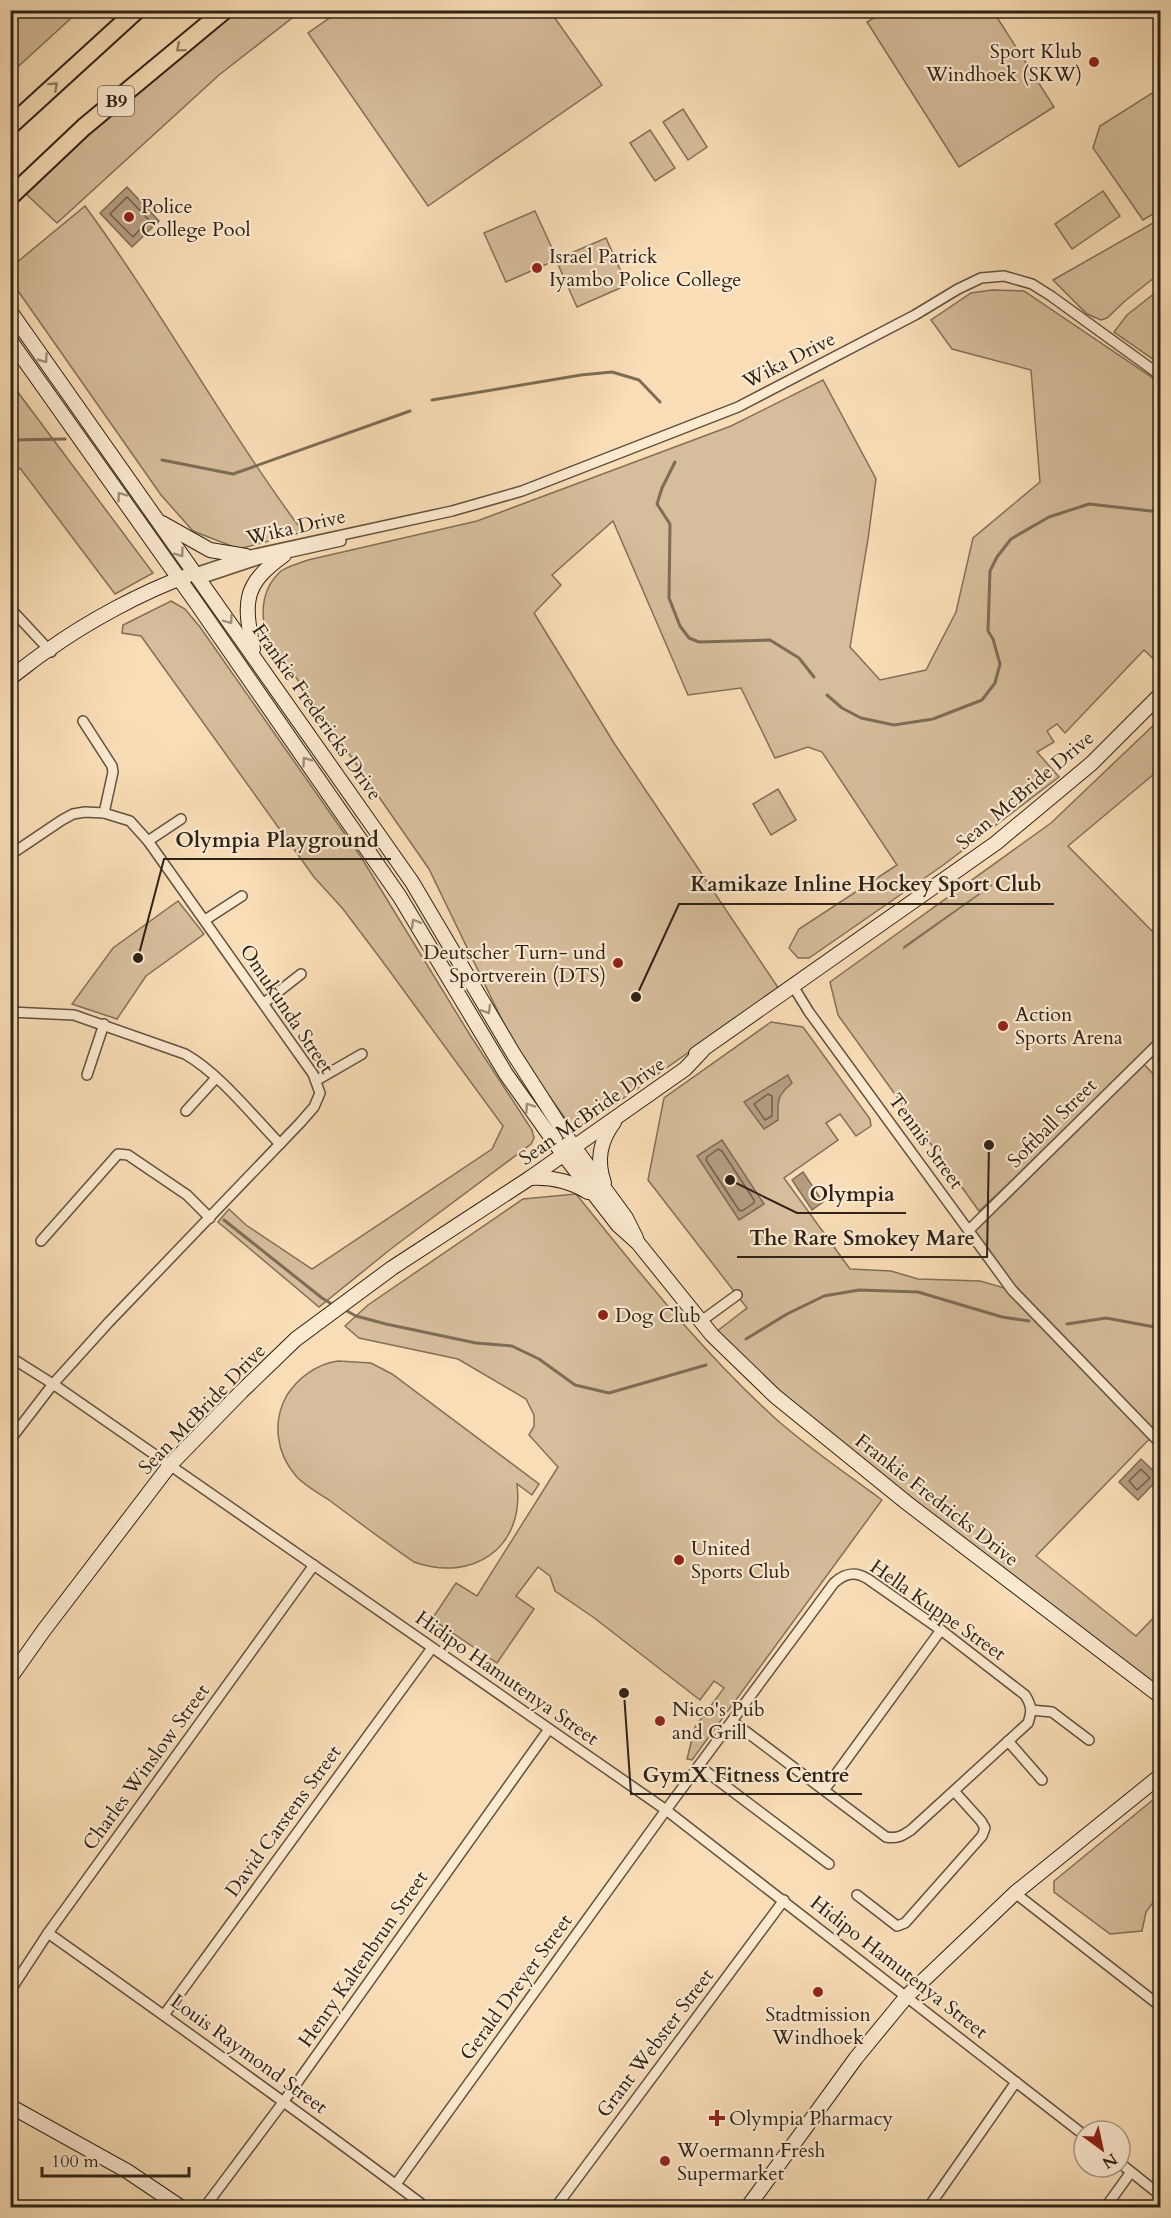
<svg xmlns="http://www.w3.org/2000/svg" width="1171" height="2218" viewBox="0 0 1171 2218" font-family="Cardo,serif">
<rect width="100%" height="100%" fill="#f9ddb6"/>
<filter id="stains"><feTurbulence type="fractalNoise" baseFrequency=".00333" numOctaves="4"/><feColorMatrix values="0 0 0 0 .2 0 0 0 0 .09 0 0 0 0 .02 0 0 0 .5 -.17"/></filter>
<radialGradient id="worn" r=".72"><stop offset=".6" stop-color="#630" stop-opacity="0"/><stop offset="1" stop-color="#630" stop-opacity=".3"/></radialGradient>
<g fill="#d6bd9b" stroke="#827058" stroke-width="1.5" fill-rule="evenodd">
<path d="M11,10H79V11L11,73Z"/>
<path d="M341,10L550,11L602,85L428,206L308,33Z"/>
<path d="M238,11H301L219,75L57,223L25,193L90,130Z"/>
<path d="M885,11H993L1054,107L959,167L867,22Z"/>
<path d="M1160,88V210L1143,220L1093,148L1100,126Z"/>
<path d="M683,109L707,147L688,160L663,122Z"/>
<path d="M650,130L675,168L655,181L630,143Z"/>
<path d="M1103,191L1120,216L1072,249L1055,224Z"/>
<path d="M85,206C162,311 225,427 303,532L239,549L193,531L161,495L11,281L10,268Z"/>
<path d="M535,211L557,259L606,238L627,285L577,307L556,260L506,282L484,233Z"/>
<path d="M1160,219V273L1125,301L1107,318L1101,320L1087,314L1053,280Z"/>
<path d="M1160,289V364L1114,332L1127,315Z"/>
<path d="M992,290L1024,291L1160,383V665L1144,650L1065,733L1057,724L1047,731L1054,742L1037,752L1059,777L942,866L809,958H798L789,948L799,929L897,865L822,752L808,747L775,758L741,688L688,695L613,521L552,575L561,585L534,613L614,743L779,989L575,1132L518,1053L429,869L265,633C261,609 262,588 281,571C288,566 300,563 308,560L477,521L731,426L823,380L876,479L868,539L850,647L880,680L926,670L956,612L973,538L1040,482L1031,370L952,349L931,320L971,293Z"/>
<path d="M11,383L153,573L115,594L20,468L11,476Z"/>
<path d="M171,601L185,609L200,627L361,857L470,1035L532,1130L534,1138L531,1144L392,1248L319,1307L218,1222L229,1209L246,1225L312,1269L492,1149L503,1126L380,958L343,909L314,877L141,636L122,633L123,625Z"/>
<path d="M1160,719V769L1068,846L1160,939V1036L1072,1125L979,1211L838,1015L830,982L1051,823ZM992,885L904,948V947Z"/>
<path d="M778,789L796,820L771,835L753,804Z"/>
<path d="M178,901L204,934L146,976L117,1019L72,1004L113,948Z"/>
<path d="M771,1022L803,1027L870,1119L871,1126L856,1136L840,1114L826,1123L838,1140L784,1178L850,1269L891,1271L918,1279L980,1281L1011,1290L969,1230L1141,1061L1157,1078L1160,1074V1428L1036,1556L1136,1636L1160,1611V1696L787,1406L712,1335L747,1308L648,1180L664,1098Z"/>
<path d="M576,1194C640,1273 701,1351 777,1420C810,1449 847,1474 882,1500L692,1760L687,1759L695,1727L724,1688L714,1681L700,1700L593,1617L555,1591L550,1576L538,1567L516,1596L534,1609L497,1663L432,1619L456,1583L477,1596L558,1467L529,1435L534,1426V1415L526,1399L458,1359L359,1338L345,1326L368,1305L523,1199Z"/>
<path d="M338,1361L371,1363L392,1374L539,1484L532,1495L517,1484C525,1548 472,1583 414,1562C385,1542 357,1521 329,1500C318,1493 304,1485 296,1476C276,1453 272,1421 287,1395C299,1377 317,1364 338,1361Z"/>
<path d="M1160,1794V1893L1146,1912L1142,1931L1110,1934L1054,1892V1881Z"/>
</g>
<g fill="#b49d80" stroke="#7e6c56" stroke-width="1.5">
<path d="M127,187L159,221L132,247L100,213Z"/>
<path d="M788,1075L792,1083C776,1097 778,1100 778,1120L764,1129L744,1102Z"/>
<path d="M722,1140L764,1204L739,1220L697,1156Z"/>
<path d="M803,1172L823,1202L812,1210L792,1180Z"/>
<path d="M1141,1459L1160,1477L1138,1500L1119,1482Z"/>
</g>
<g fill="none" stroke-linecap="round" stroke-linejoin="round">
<g stroke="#70604b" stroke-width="1.5">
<path d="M127,197L149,220L133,237L110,214Z"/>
<path d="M768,1094L772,1096V1116L765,1120L754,1104Z"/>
<path d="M718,1149L722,1151L754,1200V1203L742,1211L739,1210L706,1160L707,1157Z"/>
<path d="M1141,1469L1150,1478L1137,1490L1129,1481Z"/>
</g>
<g stroke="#7e6c56" stroke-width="3">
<path d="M432,400L581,375L612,372L639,380L660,402"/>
<path d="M10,440L65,439"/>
<path d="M162,460L233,474L410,411"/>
<path d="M675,462L662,488L657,504L670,524L669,598L680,626L689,638L699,642L770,640L799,658L814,677"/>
<path d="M827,695L842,708L861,718L894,725L933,719L982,700L995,683L1000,664L993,639L988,631L990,571L997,557L1011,539L1049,517L1089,504L1160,512"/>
<path d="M224,1220L322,1298L330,1303"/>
<path d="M347,1311L356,1316L386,1324L476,1343L512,1346L539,1359L575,1385L609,1393L706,1365"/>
<path d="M1067,1324L1106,1318L1160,1328"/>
<path d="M746,1339L787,1314L824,1296L859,1290L918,1292L1002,1317L1029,1321"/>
</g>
<g stroke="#60513e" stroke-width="12">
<g id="street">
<path d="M195,573L246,556L452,511L522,491L738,407L915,315L958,289L981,278L1004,276L1032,284L1051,296L1160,375"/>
<path d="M200,579L260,559L341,541"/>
<path d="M10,608L51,652"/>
<path d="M83,721L112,766L113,772L104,813"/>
<path d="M148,841L181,819"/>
<path d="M10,855L62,820L73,814L85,812L104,813L130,821L148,841L313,1074L320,1093L314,1107L300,1123L109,1322L53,1384L10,1440"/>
<path d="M205,920L242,896"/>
<path d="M793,986L809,1012L1012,1290L1160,1443"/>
<path d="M264,1003L301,974"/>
<path d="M10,1012L74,1015L185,1054C220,1074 251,1114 280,1144"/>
<path d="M87,1075L104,1024"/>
<path d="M317,1080L362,1054"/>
<path d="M186,1111L216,1078"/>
<path d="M969,1230L1160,1042"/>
<path d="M41,1241L118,1154L128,1155L187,1195L210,1218"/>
<path d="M700,1322L737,1295"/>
<path d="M10,1357L53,1384L666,1810L1084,2135"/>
<path d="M1031,1710L1052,1712L1089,1740"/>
<path d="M1008,1741L1042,1780"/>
<path d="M699,1766L829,1864"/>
<path d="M825,1789L941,1630"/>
<path d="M1015,1893L1160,2006"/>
<path d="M857,1895L897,1926L905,1923L982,1836L985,1828L981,1821L954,1791"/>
<path d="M48,1933C175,2023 302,2114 427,2208"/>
<path d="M10,1991L48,1933L314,1565"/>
<path d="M164,2015L432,1648"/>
<path d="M1120,2163L1160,2195"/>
<path d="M396,2184L666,1810L834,1583C845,1573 855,1571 868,1579L941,1630L1025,1695C1032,1706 1032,1711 1028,1723L911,1830C902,1836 897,1839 886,1837L732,1721"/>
<path d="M204,2208L284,2101L549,1729"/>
<path d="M555,2208L784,1900"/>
<path d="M928,2208L1016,2082"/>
<path d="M1105,2208L1131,2172"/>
</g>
</g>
<g stroke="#2d2216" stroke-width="16">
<g id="secondary">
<path d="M10,311L412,882L513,1053L569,1140L626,1218L636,1238"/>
<path d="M10,340L197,604L400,897L506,1074L563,1154L618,1225L638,1243L712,1335L775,1396L907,1503L1160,1696"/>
<path d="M162,523L210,550L246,556"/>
<path d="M253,649C244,602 242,585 284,555"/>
<path d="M10,678C23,669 35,658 48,650C87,622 142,592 187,576"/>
<path d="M696,1054L996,843L1092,763L1160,695"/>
<path d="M530,1178C550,1177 570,1181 588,1192"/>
<path d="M604,1183C596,1160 600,1141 614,1122"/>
<path d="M10,1678L44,1630L170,1465L241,1392L296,1339L392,1268L530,1178L685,1069L702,1051"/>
<path d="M10,2106L127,2171L182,2208"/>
<path d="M747,2208L856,2058L907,1996L1015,1893L1160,1776"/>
</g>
</g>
<g stroke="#2d2216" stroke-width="20">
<g id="highway">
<path d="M10,126L137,10"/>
<path d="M10,197L84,127L225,10"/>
</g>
</g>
<use href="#street" stroke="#fbe9d0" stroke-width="9"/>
<use href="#secondary" stroke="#fbe9d0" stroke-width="14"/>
<use href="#highway" stroke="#f9ddb6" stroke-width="16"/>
</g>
<defs><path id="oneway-chevron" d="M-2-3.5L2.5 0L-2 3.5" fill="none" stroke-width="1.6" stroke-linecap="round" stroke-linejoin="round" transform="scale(1.5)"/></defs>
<g stroke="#938066">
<use href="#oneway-chevron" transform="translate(180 48) rotate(140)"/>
<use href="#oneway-chevron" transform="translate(54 86) rotate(-42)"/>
</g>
<g stroke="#9e8f7c">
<use href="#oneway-chevron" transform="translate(44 359) rotate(55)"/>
<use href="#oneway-chevron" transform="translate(121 496) rotate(-125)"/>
<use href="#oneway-chevron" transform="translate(180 553) rotate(54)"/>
<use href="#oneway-chevron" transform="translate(229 620) rotate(54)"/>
<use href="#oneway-chevron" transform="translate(306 761) rotate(-125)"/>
<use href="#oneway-chevron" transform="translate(415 923) rotate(-120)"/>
<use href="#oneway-chevron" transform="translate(487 1010) rotate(59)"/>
<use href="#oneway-chevron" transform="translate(529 1107) rotate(-125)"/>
</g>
<g fill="#8f2418" stroke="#fbe9d0" stroke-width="2">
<circle cx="1094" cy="62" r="6"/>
<circle cx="129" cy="217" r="6"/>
<circle cx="537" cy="268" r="6"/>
<circle cx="618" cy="963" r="6"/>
<circle cx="1003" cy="1026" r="6"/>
<circle cx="603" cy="1315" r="6"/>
<circle cx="679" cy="1560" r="6"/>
<circle cx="660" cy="1721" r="6"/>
<circle cx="818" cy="1992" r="6"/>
<path d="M714 2109h6v6h6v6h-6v6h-6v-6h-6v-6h6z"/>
<circle cx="665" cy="2161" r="6"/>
</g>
<g text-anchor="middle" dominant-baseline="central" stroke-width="4.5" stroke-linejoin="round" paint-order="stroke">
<rect fill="#fbe9d0" stroke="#6b5e4e" stroke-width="1.5" x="98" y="86" width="36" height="30" rx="4.5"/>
<g font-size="18" font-weight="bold" fill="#2d2216">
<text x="116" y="101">B9</text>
</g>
<g font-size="20" fill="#2d2216" stroke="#fbe9d0" text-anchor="start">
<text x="1082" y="51" text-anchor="end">Sport Klub<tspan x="1082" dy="23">Windhoek (SKW)</tspan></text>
<text x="141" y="206">Police<tspan x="141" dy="23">College Pool</tspan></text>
<text x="549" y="256">Israel Patrick<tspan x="549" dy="23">Iyambo Police College</tspan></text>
<text x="606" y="952" text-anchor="end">Deutscher Turn- und<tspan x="606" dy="23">Sportverein (DTS)</tspan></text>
<text x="1015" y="1014">Action<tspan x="1015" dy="23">Sports Arena</tspan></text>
<text x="615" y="1315">Dog Club</text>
<text x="691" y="1548">United<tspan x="691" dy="23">Sports Club</tspan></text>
<text x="672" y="1709">Nico's Pub<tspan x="672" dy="23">and Grill</tspan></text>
<text x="818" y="2014" text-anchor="middle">Stadtmission<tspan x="818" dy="23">Windhoek</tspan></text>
<text x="729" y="2118">Olympia Pharmacy</text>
<text x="677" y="2150">Woermann Fresh<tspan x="677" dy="23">Supermarket</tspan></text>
</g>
<g font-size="20" fill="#2d2216" stroke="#fbe9d0">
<text transform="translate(789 360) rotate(-27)">Wika Drive</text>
<text transform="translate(296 527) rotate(-13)">Wika Drive</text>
<text transform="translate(317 712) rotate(55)">Frankie Fredericks Drive</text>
<text transform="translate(1025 790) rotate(-40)">Sean McBride Drive</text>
<text transform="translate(287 1009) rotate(56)">Omukunda Street</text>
<text transform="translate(592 1111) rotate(-35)">Sean McBride Drive</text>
<text transform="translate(1052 1123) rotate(-45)">Softball Street</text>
<text transform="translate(926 1141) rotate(54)">Tennis Street</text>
<text transform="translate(202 1409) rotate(-46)">Sean McBride Drive</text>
<text transform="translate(937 1500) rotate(38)">Frankie Fredricks Drive</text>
<text transform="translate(938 1610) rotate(35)">Hella Kuppe Street</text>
<text transform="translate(507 1678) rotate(35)">Hidipo Hamutenya Street</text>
<text transform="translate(146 1767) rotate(-54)">Charles Winslow Street</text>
<text transform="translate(283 1821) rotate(-54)">David Carstens Street</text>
<text transform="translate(363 1959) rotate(-55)">Henry Kaltenbrun Street</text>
<text transform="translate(899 1967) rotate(38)">Hidipo Hamutenya Street</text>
<text transform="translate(516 1987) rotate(-54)">Gerald Dreyer Street</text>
<text transform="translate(655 2043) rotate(-53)">Grant Webster Street</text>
<text transform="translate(249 2054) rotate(36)">Louis Raymond Street</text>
</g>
</g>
<path fill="none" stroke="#2d2216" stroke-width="2" d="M138 958L164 859H391M636 997L679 904H1054M730 1180L797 1213H906M989 1145L987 1257H737M624 1693L631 1794H862"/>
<g fill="#2d2216" stroke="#fbe9d0" stroke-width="2">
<circle cx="138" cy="958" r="6"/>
<circle cx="636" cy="997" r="6"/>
<circle cx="730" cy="1180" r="6"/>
<circle cx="989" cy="1145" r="6"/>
<circle cx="624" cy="1693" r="6"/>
</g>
<g font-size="21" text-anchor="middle" font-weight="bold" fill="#2d2216" stroke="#fbe9d0" stroke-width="4.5" stroke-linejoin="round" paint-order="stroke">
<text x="277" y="847">Olympia Playground</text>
<text x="866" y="891">Kamikaze Inline Hockey Sport Club</text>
<text x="852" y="1201">Olympia</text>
<text x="862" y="1245">The Rare Smokey Mare</text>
<text x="746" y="1782">GymX Fitness Centre</text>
</g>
<rect width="1171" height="2218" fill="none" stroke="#f9ddb6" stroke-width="36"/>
<rect x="12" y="12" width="1147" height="2194" fill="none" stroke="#2d2216" stroke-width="3"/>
<rect x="18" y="18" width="1135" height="2182" fill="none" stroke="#2d2216" stroke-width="1.5"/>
<g transform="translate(1102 2149) rotate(147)"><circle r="28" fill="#fbe9d0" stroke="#a99986" stroke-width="1.5"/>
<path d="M0-4.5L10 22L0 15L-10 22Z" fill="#8f2418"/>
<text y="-9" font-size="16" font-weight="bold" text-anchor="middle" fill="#2d2216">N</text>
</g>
<path d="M42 2167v9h147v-9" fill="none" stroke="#2d2216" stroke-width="3"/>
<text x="51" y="2167" font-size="18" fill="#2d2216" stroke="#fbe9d0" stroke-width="4.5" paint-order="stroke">100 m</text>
<rect width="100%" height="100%" filter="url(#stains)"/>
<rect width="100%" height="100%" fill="url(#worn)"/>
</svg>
